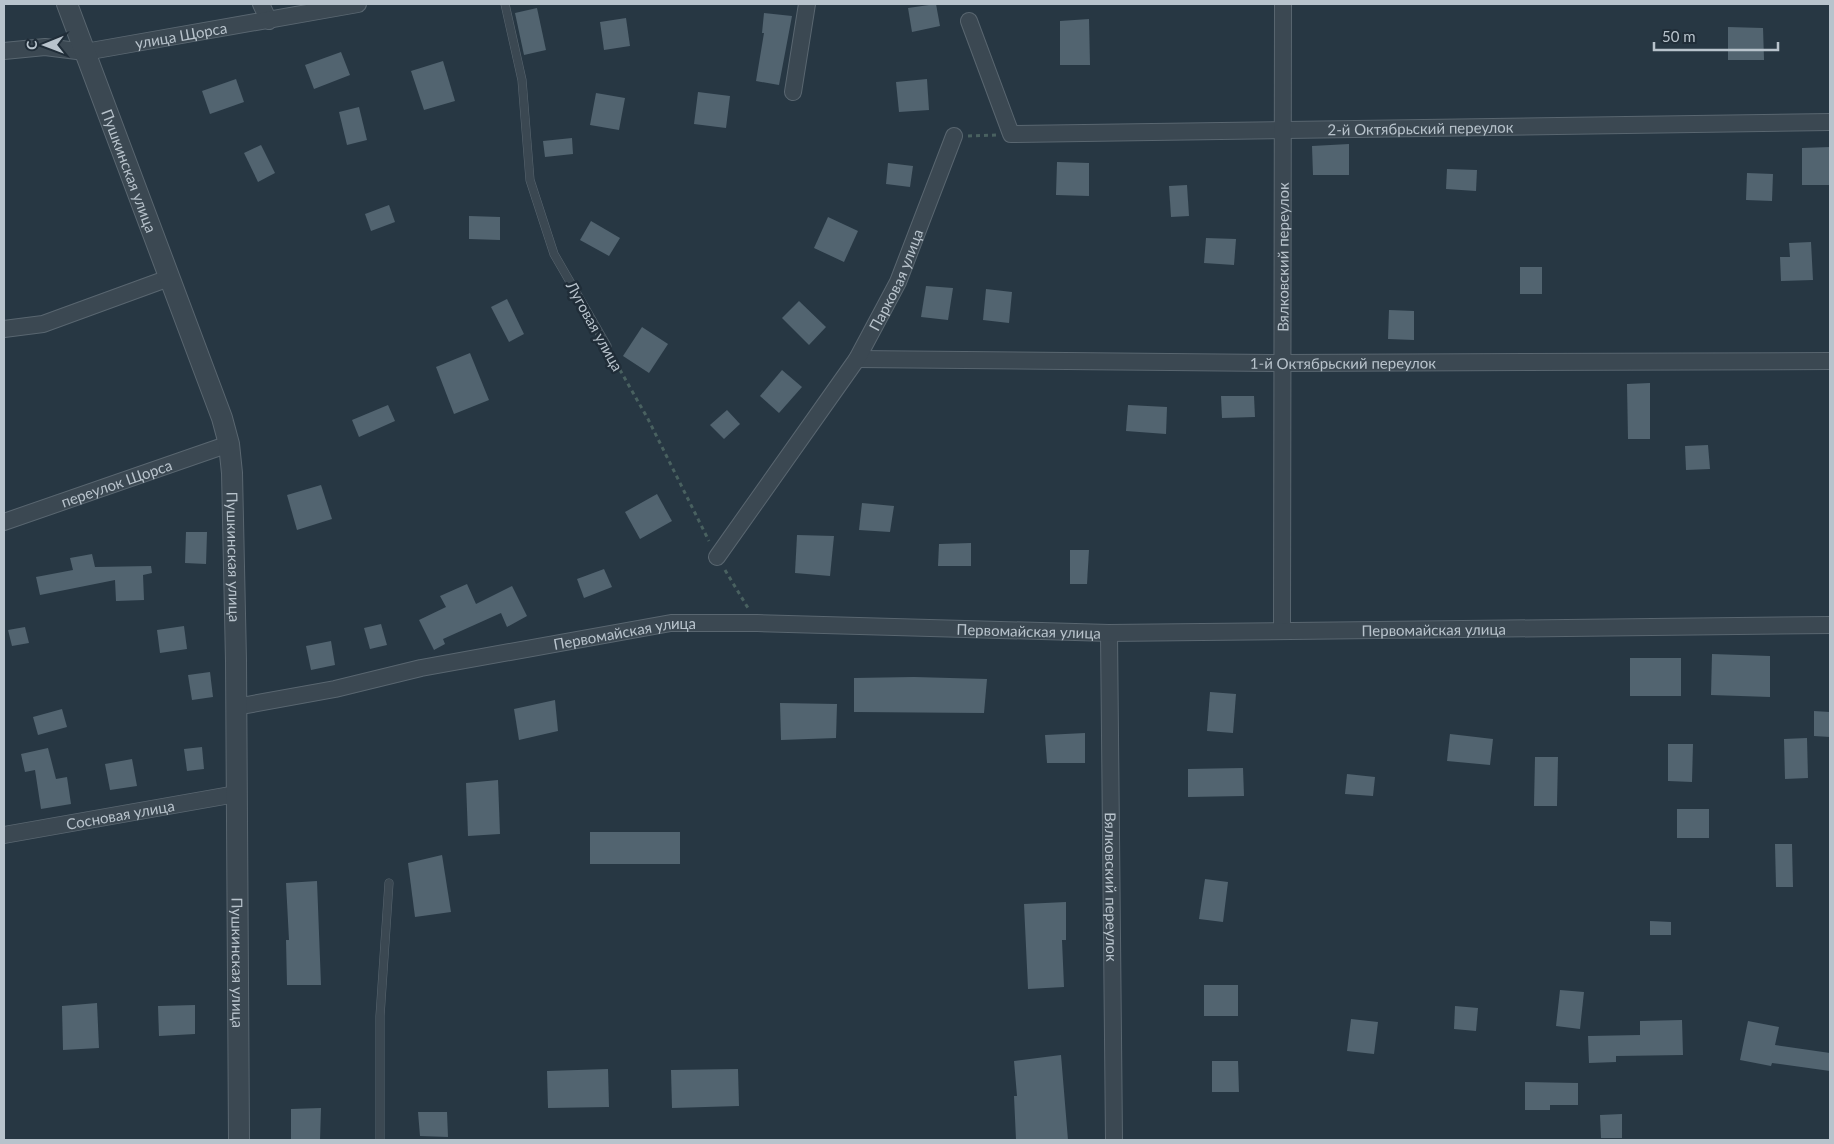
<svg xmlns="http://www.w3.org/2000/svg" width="1834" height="1144" viewBox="0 0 1834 1144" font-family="Lato,sans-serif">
<rect width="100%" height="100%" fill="#273743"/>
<g fill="#526470">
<path d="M936,4L940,26L912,32L908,8Z"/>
<path d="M537,8L546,50L524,55L515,13Z"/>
<path d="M764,13L792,16L779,85L756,81L764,33H762Z"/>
<path d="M626,18L630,46L604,50L600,22Z"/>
<path d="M1089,19L1090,65H1060V21Z"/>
<path d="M1728,27L1763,28L1764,60H1728Z"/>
<path d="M341,52L350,75L314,89L305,65Z"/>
<path d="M443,61L455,101L424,110L411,71Z"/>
<path d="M236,79L244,102L210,114L202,91Z"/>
<path d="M927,79L929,110L899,112L896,82Z"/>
<path d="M698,92L730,96L726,128L694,124Z"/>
<path d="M596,93L625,98L619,130L590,125Z"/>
<path d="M359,107L367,140L347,145L339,112Z"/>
<path d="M572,138L573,154L545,157L543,141Z"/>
<path d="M1349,144V175H1313L1312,146Z"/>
<path d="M261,145L275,173L258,182L244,153Z"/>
<path d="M1830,147V185H1802V148Z"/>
<path d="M1057,162L1089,163V196L1056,195Z"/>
<path d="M888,163L913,166L910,187L886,184Z"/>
<path d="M1447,169L1477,170L1476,191L1446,189Z"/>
<path d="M1747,173L1773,174L1772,201L1746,200Z"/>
<path d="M1187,185L1189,216L1171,217L1169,186Z"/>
<path d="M389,205L395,222L371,231L365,214Z"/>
<path d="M469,216L500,217V240L469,239Z"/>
<path d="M828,217L858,231L844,262L814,248Z"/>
<path d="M591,221L620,238L609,256L580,240Z"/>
<path d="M1206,238L1236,239L1234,265L1204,263Z"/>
<path d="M1811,242L1813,280L1781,281L1780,257H1790L1789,243Z"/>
<rect x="1520" y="267" width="22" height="27"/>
<path d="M926,286L953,288L948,320L921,317Z"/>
<path d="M986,289L1012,292L1009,323L983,320Z"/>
<path d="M507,299L524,334L509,342L491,307Z"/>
<path d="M799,301L826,327L809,345L782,318Z"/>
<path d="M1389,310L1414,311V340L1388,339Z"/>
<path d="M642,327L668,344L649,373L623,356Z"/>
<path d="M470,353L489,400L454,414L436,367Z"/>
<path d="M782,370L802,387L779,413L760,396Z"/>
<path d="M1650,383V439H1628L1627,384Z"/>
<path d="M1221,396H1254L1255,417L1222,418Z"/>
<path d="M388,405L395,421L359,437L352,420Z"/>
<path d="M1128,405L1167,407L1166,434L1126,431Z"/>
<path d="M727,410L740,424L724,439L710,425Z"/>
<path d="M1708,445L1710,469L1686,470L1685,446Z"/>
<path d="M321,485L332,519L297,530L287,495Z"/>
<path d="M657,494L672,521L640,539L625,512Z"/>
<path d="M862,503L894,506L890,532L859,530Z"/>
<path d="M186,532H207L206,564L185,563Z"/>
<path d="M797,535L834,536L830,576L795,573Z"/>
<path d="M971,543V566H938L939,544Z"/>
<path d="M1070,550H1089L1087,584H1070Z"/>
<path d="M92,554L95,567L151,566L152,573L143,575L144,600L116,601L115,580L40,595L36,577L73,570L70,558Z"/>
<path d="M604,569L612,587L584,598L577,579Z"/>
<path d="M467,584L476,604L512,586L527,616L507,627L501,613L443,639L445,644L434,650L419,620L446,607L440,596Z"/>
<path d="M381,624L387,645L370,649L364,628Z"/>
<path d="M184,626L187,649L160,653L157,630Z"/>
<path d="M25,627L29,643L12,646L8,630Z"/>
<path d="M331,641L335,665L311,670L306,646Z"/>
<path d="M1712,654L1770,656V697L1711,695Z"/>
<rect x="1630" y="658" width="51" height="38"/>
<path d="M210,672L213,697L192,700L188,675Z"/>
<path d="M914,677L987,679L984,713L854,712V678Z"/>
<path d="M1210,692L1236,694L1233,733L1207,731Z"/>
<path d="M555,700L558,731L519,740L514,709Z"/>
<path d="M780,703L837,704L836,738L781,740Z"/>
<path d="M62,709L67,727L38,735L33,717Z"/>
<path d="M1814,711L1830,712V737L1814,736Z"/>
<path d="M1085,733V763H1047L1045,735Z"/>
<path d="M1450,734L1493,739L1490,765L1447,761Z"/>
<path d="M1807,738L1808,778L1785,779L1784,739Z"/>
<path d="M1668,744H1693L1692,782L1668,781Z"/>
<path d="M202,747L204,769L187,771L184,749Z"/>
<path d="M48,748L56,779L67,777L71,804L41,809L35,770L25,772L21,754Z"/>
<path d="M1535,757H1558L1557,806H1534Z"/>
<path d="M132,759L137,786L110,790L105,764Z"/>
<path d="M1243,768L1244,796L1188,797V769Z"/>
<path d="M1347,774L1375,777L1373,796L1345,794Z"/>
<path d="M498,780L500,834L468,836L466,783Z"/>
<rect x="1677" y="809" width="32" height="29"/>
<rect x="590" y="832" width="90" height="32"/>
<path d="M1775,844H1792L1793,887H1776Z"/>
<path d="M442,855L451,912L415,917L408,863Z"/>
<path d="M1205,879L1228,882L1223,922L1199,919Z"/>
<path d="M317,881L321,985H287L286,940H289L286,883Z"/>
<path d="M1066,902V940H1062L1064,987L1028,989L1024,904Z"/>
<path d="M1650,921L1671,922V935H1650Z"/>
<rect x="1204" y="985" width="34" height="31"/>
<path d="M1560,990L1584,992L1580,1029L1556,1026Z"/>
<path d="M97,1003L99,1048L63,1050L62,1006Z"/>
<path d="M195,1005V1034L159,1036L158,1006Z"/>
<path d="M1455,1006L1478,1008L1476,1031L1454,1029Z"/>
<path d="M1351,1019L1378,1022L1374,1054L1347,1051Z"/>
<path d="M1682,1020L1683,1055L1616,1056V1062L1589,1063L1588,1036L1640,1035V1021Z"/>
<path d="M1748,1021L1779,1027L1775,1045L1830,1053V1071L1772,1063L1771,1066L1740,1060Z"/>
<path d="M1061,1055L1068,1140H1016L1014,1096H1017L1014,1061Z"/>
<path d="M1212,1061H1238L1239,1092H1212Z"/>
<path d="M608,1069L609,1107L548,1108L547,1071Z"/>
<path d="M738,1069L739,1106L672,1108L671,1070Z"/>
<path d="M1525,1082L1578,1083V1105H1550V1110H1525Z"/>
<path d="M321,1108L320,1140H291V1109Z"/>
<path d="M418,1112H447L448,1137L420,1136Z"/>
<path d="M1622,1114V1138H1601L1600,1115Z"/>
</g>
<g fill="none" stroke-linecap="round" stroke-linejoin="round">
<g stroke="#596670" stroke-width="9">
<g id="service">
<path d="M505,4L522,80L530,180L554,254L607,346"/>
<path d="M380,1140V1016L389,883"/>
</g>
</g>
<g stroke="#596670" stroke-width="18">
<g id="minor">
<path d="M261,4L269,21"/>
<path id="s1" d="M969,21L1011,134L1830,122"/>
<path id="s2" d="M4,51L45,47L85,52L358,4"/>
<path d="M793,92L807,4"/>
<path d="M4,329L43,324L169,278"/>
<path id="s3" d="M857,359L1283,363L1830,361"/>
<path id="s4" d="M4,522L229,444"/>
<path id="s5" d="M717,557L857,359L898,282L954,136"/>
<path id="s6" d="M1282,631L1283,4"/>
<path id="s7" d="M1109,633L1114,1140"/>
<path id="s8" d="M236,707L335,689L421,668L671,623H757L1109,633L1830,625"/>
<path id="s9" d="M4,835L236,794"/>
</g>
</g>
<g stroke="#596670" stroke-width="22">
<g id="tertiary">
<path id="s10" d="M67,4L222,418L229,444L232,473L236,661L239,1140"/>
</g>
</g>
<g stroke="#496160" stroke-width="3" stroke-dasharray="4 4" stroke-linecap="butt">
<path d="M968,136L996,135"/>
<path d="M612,356L648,419L709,541"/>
<path d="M725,570L748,608"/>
</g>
<use href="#service" stroke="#3b4852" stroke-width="8"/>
<use href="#minor" stroke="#3b4852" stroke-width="16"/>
<use href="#tertiary" stroke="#3b4852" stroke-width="20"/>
</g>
<g text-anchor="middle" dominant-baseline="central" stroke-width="5" stroke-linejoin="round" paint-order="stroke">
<g font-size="15" fill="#b8c3cc" stroke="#202d38">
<text stroke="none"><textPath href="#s2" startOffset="179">улица Щорса</textPath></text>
<text stroke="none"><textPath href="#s1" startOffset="530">2-й Октябрьский переулок</textPath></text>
<text stroke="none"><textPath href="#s10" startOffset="178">Пушкинская улица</textPath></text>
<text stroke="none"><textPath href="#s6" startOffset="374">Вялковский переулок</textPath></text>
<text stroke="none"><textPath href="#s5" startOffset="331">Парковая улица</textPath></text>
<text transform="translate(595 326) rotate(61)">Луговая улица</text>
<text stroke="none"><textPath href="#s3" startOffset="486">1-й Октябрьский переулок</textPath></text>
<text stroke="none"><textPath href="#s4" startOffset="119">переулок Щорса</textPath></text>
<text stroke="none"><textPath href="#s10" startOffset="582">Пушкинская улица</textPath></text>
<text stroke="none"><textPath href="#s8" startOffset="1206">Первомайская улица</textPath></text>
<text stroke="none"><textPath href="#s8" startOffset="801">Первомайская улица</textPath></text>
<text stroke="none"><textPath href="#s8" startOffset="396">Первомайская улица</textPath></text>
<text stroke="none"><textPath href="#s9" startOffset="118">Сосновая улица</textPath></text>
<text stroke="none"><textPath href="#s7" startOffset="254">Вялковский переулок</textPath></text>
<text stroke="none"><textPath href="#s10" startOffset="988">Пушкинская улица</textPath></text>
</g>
</g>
<rect width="1834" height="1144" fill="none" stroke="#b8c3cc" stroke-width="10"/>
<g transform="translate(45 45) rotate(269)" stroke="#202d38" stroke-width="4" paint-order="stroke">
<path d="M0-4L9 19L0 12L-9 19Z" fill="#b8c3cc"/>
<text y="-8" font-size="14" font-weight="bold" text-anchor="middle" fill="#b8c3cc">С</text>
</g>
<path d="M1654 42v8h124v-8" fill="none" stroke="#b8c3cc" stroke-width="2.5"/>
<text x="1662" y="42" font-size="15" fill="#b8c3cc" stroke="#202d38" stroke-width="4" paint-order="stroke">50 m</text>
</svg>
